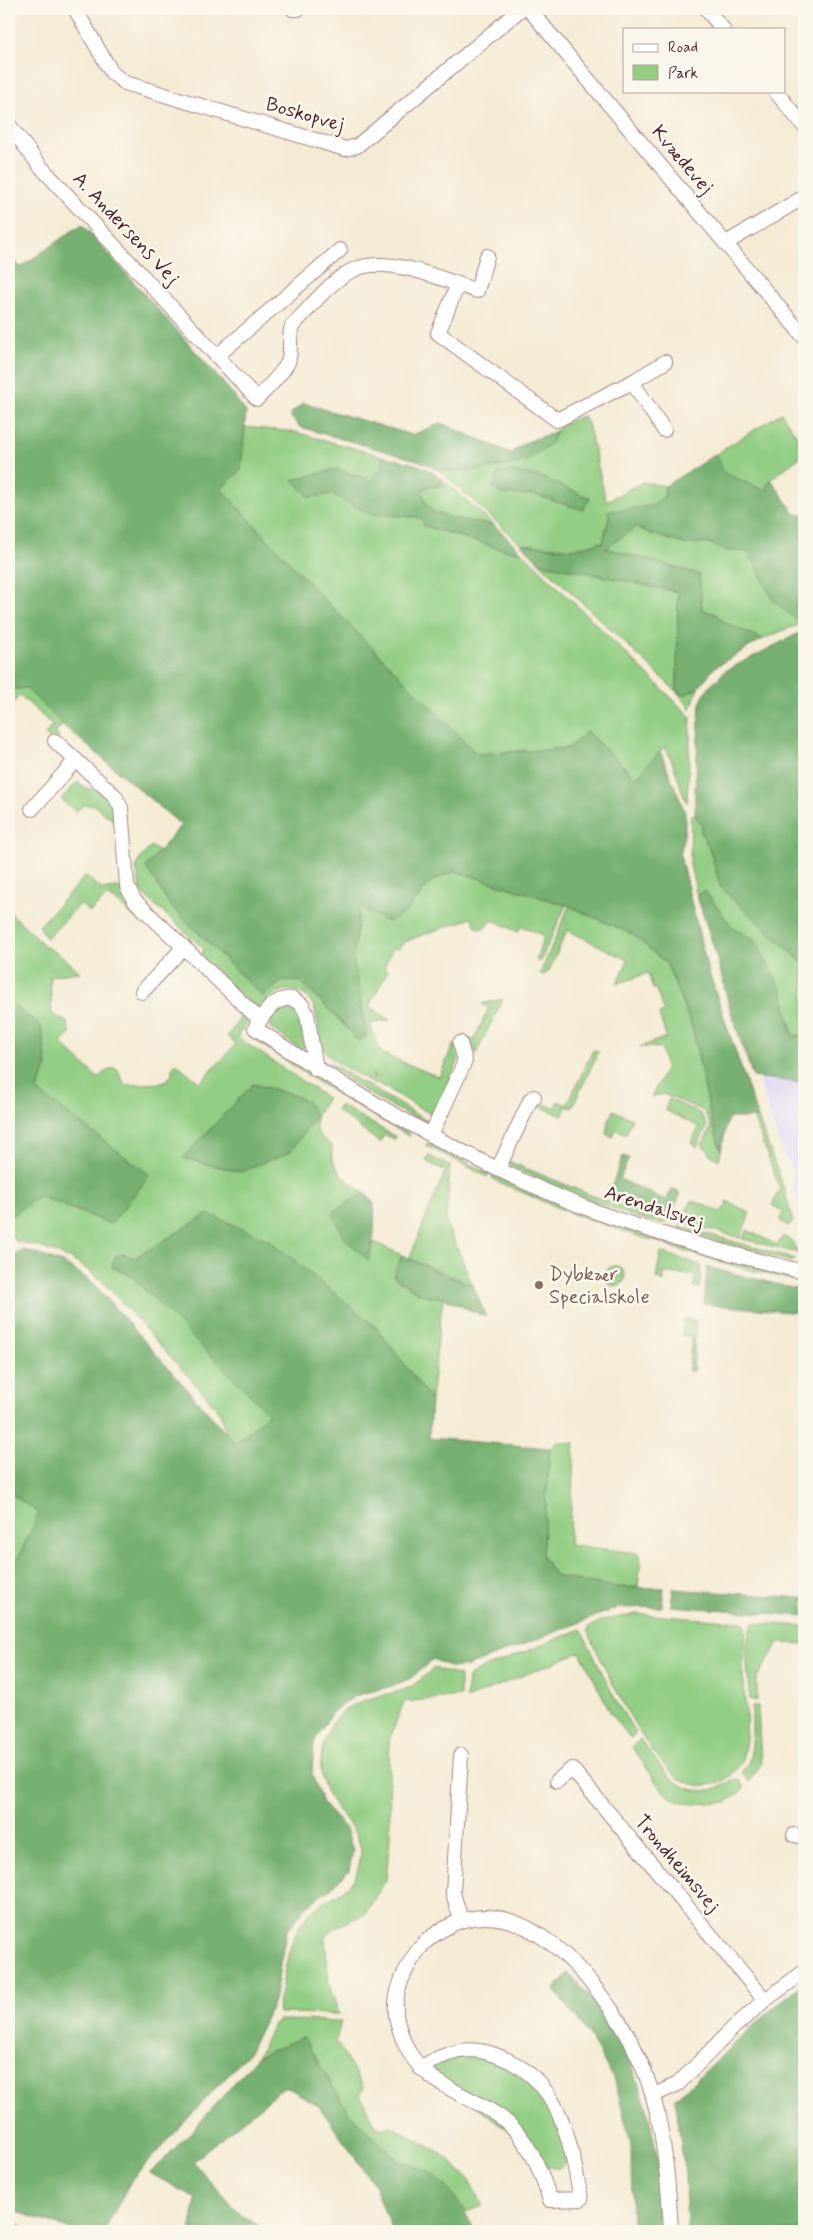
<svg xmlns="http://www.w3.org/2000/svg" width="813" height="2240" viewBox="0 0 813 2240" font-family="Mynerve,sans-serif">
<rect width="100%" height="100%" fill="#fbf7ec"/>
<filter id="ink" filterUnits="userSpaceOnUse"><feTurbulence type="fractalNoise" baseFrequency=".02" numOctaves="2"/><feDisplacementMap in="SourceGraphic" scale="10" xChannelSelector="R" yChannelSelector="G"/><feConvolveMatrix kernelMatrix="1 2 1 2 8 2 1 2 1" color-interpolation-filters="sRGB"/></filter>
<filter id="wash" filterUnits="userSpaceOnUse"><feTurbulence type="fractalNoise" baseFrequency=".0096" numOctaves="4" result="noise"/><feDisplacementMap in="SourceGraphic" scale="20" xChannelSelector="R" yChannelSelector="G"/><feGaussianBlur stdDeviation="1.12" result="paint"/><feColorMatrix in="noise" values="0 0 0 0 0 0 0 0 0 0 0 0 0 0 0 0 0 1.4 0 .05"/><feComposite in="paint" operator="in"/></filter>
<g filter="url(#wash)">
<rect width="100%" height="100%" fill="#f5ebd5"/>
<path fill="#dcd6f6" d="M804,1067V1220L793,1185V1171L790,1163L784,1158L757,1074Z"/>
<g fill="#91cd82" stroke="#6e7656" fill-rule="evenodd">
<path d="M781,413L804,446V454L771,479L764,490L724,473L716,454Z"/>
<path d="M583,416L588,423L606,501L643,482L665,486V496L652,506L609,518L603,542L572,549L521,544L440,471C478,470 520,471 549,444C553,441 553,435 556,431C562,423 574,419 583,416Z"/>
<path d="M245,427L295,432L382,456L383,467L371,480L336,469L309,497L332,494L369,514L417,517L422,519L425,526L505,550L522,552L691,717L687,803C678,785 676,763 664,747L636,778L587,732L568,748L477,754L320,595L221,489L241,470Z"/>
<path d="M441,478L494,525C478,522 443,521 431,510C426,506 424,498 422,492L427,487L444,485Z"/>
<path d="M636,526L651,534L685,544L709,543L728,551L749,552L795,619L804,616V624L789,628L763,639L727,624L715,614L702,609L699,574L605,548Z"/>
<path d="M540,563L678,592L677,692L684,695L698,688L691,709L677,692Z"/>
<path d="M26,687L63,725L55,732L59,737L54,742L45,735L52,725L20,695L9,707V690Z"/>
<path d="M77,782L91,790L96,787L114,804L118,820L115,822L94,805H84L75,812L61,799Z"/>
<path d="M691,815H695L702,825L701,832L710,850L721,888L804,964V1035L793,1036L756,941L732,927L705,891L697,896L690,865Z"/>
<path d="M151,846L159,852L147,867L170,905L262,996L284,980L301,982L343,1024L358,1041L366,1035L353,957L360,906L406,912L432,881L455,871L566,905L540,962L536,960L544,936L522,926L518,932L495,921H492L484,929L476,927L472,918L417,937L403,943L398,949L393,948L384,967L388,971L369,1006L390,1020L370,1024L381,1053L439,1077L454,1044L459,1059L434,1116L377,1083L373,1074L374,1084C362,1076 333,1063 326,1052C313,1032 324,998 295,991C276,987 269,999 257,1011L201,956L204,949L141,892L136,868L140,859Z"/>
<path d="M85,876L103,890L120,887L124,900L146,922L143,925L115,900L106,897L90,912L80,904L47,939L39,926Z"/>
<path d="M569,906L632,934L667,964L693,1030L710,1114L721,1151L719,1160L709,1154V1151L702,1145L711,1127L704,1111L663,1094L651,1097L666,1068L661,1048L640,1047L666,1037L659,1014L664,1012L656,989H653L648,973L617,984L628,960L567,930L549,971L543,976L540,974Z"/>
<path d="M9,911L45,946L63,957L80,972L50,976L52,1014L67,1022L70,1034L61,1043L98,1078L103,1073L114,1068L118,1070L125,1085L163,1083L172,1075V1068L176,1063L200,1083L236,1044L227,1036L239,1020L237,1007L250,1019L237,1037L327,1098C313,1121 308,1128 332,1146V1158L341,1175L364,1193L334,1211L333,1214L368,1260L374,1242L402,1255L393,1276L420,1294L443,1298L431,1400L376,1327L208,1214L135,1258L124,1254L112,1266L131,1276L269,1414L235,1443L227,1434L220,1413L207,1397L102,1281C76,1258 50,1249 16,1241C6,1235 9,1224 9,1213L14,1215L39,1196L111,1224L149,1175L37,1091L47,1065L41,1027L9,1002ZM253,1084L288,1093L307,1101L241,1172L183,1158Z"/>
<path d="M503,999L476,1054L473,1046L464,1042L466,1038L473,1041L489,1008L482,1004Z"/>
<path d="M285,1007C306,1010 302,1035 303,1051L272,1029L270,1022L275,1013Z"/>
<path d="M253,1034L324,1082L408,1132L410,1137L319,1083L251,1037Z"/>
<path d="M593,1050L599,1051L572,1108L567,1106L562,1116L541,1107L538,1102L543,1099L545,1104L555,1108L558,1101L567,1105Z"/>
<path d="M328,1062L429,1122L425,1124C394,1107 351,1088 328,1062Z"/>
<path d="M669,1099L701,1114L707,1127L697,1147L691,1143L699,1127L665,1110Z"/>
<path d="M340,1105L396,1137L395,1139L384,1135L380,1143L336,1110Z"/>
<path d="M613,1110L632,1119L626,1134L616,1129L613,1137L606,1134L608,1123Z"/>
<path d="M753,1117L758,1118L785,1191L793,1222L788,1226L780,1221L783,1212L772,1205L780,1189Z"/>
<path d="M428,1143L490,1174L488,1177L425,1145Z"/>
<path d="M429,1156L450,1166L446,1222L473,1285L409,1259L445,1171L426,1161Z"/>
<path d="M508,1161L593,1196L668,1223C655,1230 532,1176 511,1167Z"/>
<path d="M493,1175L554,1201L654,1238L653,1241L570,1213L496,1181L492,1178Z"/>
<path d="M692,1200L720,1212L726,1206L727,1201L750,1213L740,1238L680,1221Z"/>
<path d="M679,1226L796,1259L792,1262L680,1231Z"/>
<path d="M747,1230L777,1245L783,1236L792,1241L798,1253L742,1239Z"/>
<path d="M671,1244L804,1279V1283L730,1265L667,1246Z"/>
<path d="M661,1252L701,1265L700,1288L694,1287L695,1275L664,1273V1282L656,1278Z"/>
<circle cx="615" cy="1276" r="10"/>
<path d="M684,1319L696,1320L693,1371H689L691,1336L682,1335Z"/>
<path d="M558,1442L575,1443L569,1545L639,1553L641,1560L638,1587H614L557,1577L542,1557L550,1448Z"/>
<path d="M9,1492L39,1513L11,1574L9,1573Z"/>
<path d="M636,1614L742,1622L745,1624C747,1640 743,1657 743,1673C744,1710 761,1779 708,1785C696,1787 683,1782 673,1774C639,1742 607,1674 588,1631L589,1627L603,1620Z"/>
<path d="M754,1623L804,1626V1644L778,1643L757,1678V1701L750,1699L749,1692C748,1676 743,1634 754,1623Z"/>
<path d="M581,1629L617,1703L634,1730L635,1734L631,1739L611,1713L580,1652L466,1699L468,1677L473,1673Z"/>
<path d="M434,1668L460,1676V1696L404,1702L389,1741L390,1837L386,1880L364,1915L344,1923L332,1930L325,1937L329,1985L339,2014L279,2013C276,2004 282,1990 283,1980C288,1954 292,1930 312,1911C326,1898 351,1892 357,1872C368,1840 352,1829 334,1805C317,1782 317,1751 331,1726C345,1699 378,1698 403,1690C415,1686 424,1676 434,1668Z"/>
<path d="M752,1707H758L761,1764L749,1782L742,1772L749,1761L752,1746Z"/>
<path d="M640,1739C658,1762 675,1795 709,1790C720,1789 728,1780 738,1779L745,1788L727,1802L691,1804L679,1801L668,1796L658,1785L632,1747Z"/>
<path d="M279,2020L341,2021L336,2041L364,2088L360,2095L376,2126L381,2129L391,2126L441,2153L468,2178L483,2206L465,2212L447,2187L429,2172L397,2160L349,2113L303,2037L257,2057L274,2024Z"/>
<path d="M468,2055C474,2055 482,2055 488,2056C493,2057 534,2081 537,2085C547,2096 589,2184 547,2166L537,2151L436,2077L430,2066Z"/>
</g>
<g fill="#74b070" stroke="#5f684e">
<path d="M82,224L227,387L246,412L241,470L221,489L320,595L477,754L568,748L587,732L636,778L660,751L685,812V829L680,856L707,967L758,1118H728L721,1151L710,1114L693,1030L667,964L632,934L569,906L455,871L432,881L406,912L388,922L360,907L353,957L367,1036L358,1041L343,1023L301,982L284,980L262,996L170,905L146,867L181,825L63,725L26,688L9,690V259L21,267Z"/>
<path d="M303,403L412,435L441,423L511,453L524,443L557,431L551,443L528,460L507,466L469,470L440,471L420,461L300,427L289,415Z"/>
<path d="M716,454L724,473L764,490L771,479L795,514L804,515V616L795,619L773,600L749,552L728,551L709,543L685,544L651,534L636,527L606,548L699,574L702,609L715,614L727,624L763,639L715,667L698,688L684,695L677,692L678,592L540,563L521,544L572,549L603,542L609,518L608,511L652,506L665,496V486Z"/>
<path d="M382,456C401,461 436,465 444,485L427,487L422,492L426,504L432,511L451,518L494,525L522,552L505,550L424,526L422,519L417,517L369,514L332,494L309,497L293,480L336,469L371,480L383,467Z"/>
<path d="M510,471L538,476L590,498L583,510L535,495L501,494L493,488L497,474Z"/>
<path d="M801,632H804V964L721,888L710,850L701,832L702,825L695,815V792L700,703L708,688L725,671Z"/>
<path d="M705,891L732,927L756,941L783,993L793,1036L804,1035V1083L753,1077L730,1009L715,951L697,896Z"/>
<path d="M9,1002L41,1026L47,1065L37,1091L150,1175L111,1224L39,1196L14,1215L9,1213Z"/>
<path d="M253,1084L287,1093L307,1101L316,1116L290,1152L241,1172L183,1158Z"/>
<path d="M623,1156L629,1158L620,1179L666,1200L672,1189L679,1192L680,1195L671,1217L608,1196Z"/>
<path d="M364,1193L373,1200C376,1221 375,1240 368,1260L345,1239L333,1214L334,1211Z"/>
<path d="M208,1214L269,1240L376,1327L431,1400L429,1438L550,1448L542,1557L557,1577L614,1587L664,1588L662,1607L617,1608L468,1666L452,1668L433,1659L411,1678L392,1686L355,1696L332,1712L314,1742L312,1774L323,1804L346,1829L353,1850L349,1871L331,1888L307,1906L286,1932L274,2001L250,2051L132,2179L104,2231H74L9,2209V1573L11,1574L39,1513L9,1492V1257L25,1250L65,1264L93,1283L235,1443L269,1414L131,1276L112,1267L115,1256L123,1254L135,1258Z"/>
<path d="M402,1255L445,1275L473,1285L486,1317L443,1298L420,1294L393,1276Z"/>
<path d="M707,1267L804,1291V1309L801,1313L704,1304Z"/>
<path d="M673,1589L804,1598V1616L671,1606Z"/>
<path d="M568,1973L605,2013L630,2059L647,2108L658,2160L662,2231H632L631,2144L615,2081L589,2035L554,1990Z"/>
<path d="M804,1983V2231H687L685,2175L675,2098C719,2061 758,2017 804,1983Z"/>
<path d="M303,2037L349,2113L397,2160L429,2171L447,2187L465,2212L475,2231H392L375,2186L318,2105L285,2086L193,2162L243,2217L270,2231H190L196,2199L150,2173L196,2127L257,2057Z"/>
</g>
</g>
<g filter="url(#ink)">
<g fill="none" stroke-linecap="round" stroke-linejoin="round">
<g stroke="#a08580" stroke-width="16">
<g id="minor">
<path d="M75,9L112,73L125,83L345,149L357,146L521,9"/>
<path d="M293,9H298"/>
<path d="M529,9L804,337"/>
<path d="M706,9L723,29"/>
<path d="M775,91L804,126"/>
<path d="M9,125L40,166L257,399C266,389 283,373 288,362C292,351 288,338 292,326C310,308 328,283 351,271C385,253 442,279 477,291L487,256"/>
<path d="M726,243L804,197"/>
<path d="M458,284L438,333L557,420L632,382L665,362"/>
<path d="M217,356L340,250"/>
<path d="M632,382L664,430"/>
<path d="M55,741L115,796L121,808L127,886L134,900L260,1020"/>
<path d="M32,809L76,760"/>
<path d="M142,992L183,948"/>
<path d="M316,1069L307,1015L302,1005L293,999C274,996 264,1014 255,1028C361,1099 474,1165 594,1211C662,1236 733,1255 804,1272"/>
<path d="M431,1135L465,1061L460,1043"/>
<path d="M498,1169L531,1099L534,1097"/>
<path d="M461,1755L453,1893L461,1920"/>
<path d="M557,1781L572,1769L765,2000"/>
<path d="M794,1835L804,1837"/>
<path d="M420,2068C446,2052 468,2044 498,2056C561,2079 570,2140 581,2199L550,2200C540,2168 528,2136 499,2116C465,2092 422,2085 404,2042C401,2034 397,2024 396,2015C394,1990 405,1968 419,1949C427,1938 439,1931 451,1925C520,1892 585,1969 619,2021C661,2086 667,2156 671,2231"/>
<path d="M654,2095L678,2084L733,2028L765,2000L804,1972"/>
<path d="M9,2230L11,2231"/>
</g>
</g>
<use href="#minor" stroke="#fff" stroke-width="14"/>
</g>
</g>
<circle fill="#8d6e63" stroke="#fbf7ec" stroke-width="2" cx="539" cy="1285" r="5"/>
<g text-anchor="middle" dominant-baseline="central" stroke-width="5" stroke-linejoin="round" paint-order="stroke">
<g font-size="20" fill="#4a1f2b" stroke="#fbf7ec">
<text transform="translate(305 115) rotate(16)">Boskopvej</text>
<text transform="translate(682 160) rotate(50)">Kvædevej</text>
<text transform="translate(126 229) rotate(47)">A. Andersens Vej</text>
<text transform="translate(654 1208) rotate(18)">Arendalsvej</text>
<text transform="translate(677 1864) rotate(50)">Trondheimsvej</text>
</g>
<g font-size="20" fill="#785e54" stroke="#fbf7ec" text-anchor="start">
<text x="549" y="1274">Dybkær<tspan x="549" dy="23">Specialskole</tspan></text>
</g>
</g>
<rect width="813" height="2240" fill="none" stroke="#fbf7ec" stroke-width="30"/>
<rect x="623" y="28" width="162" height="65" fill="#fbf7ec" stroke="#b4a19f"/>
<rect x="633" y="44" width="25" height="8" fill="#ffffff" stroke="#b4a19f"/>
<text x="668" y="52" font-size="15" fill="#4a1f2b">Road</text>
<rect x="633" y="65" width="25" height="15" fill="#91cd82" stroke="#b4a19f"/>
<text x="668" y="78" font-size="15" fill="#4a1f2b">Park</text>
</svg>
